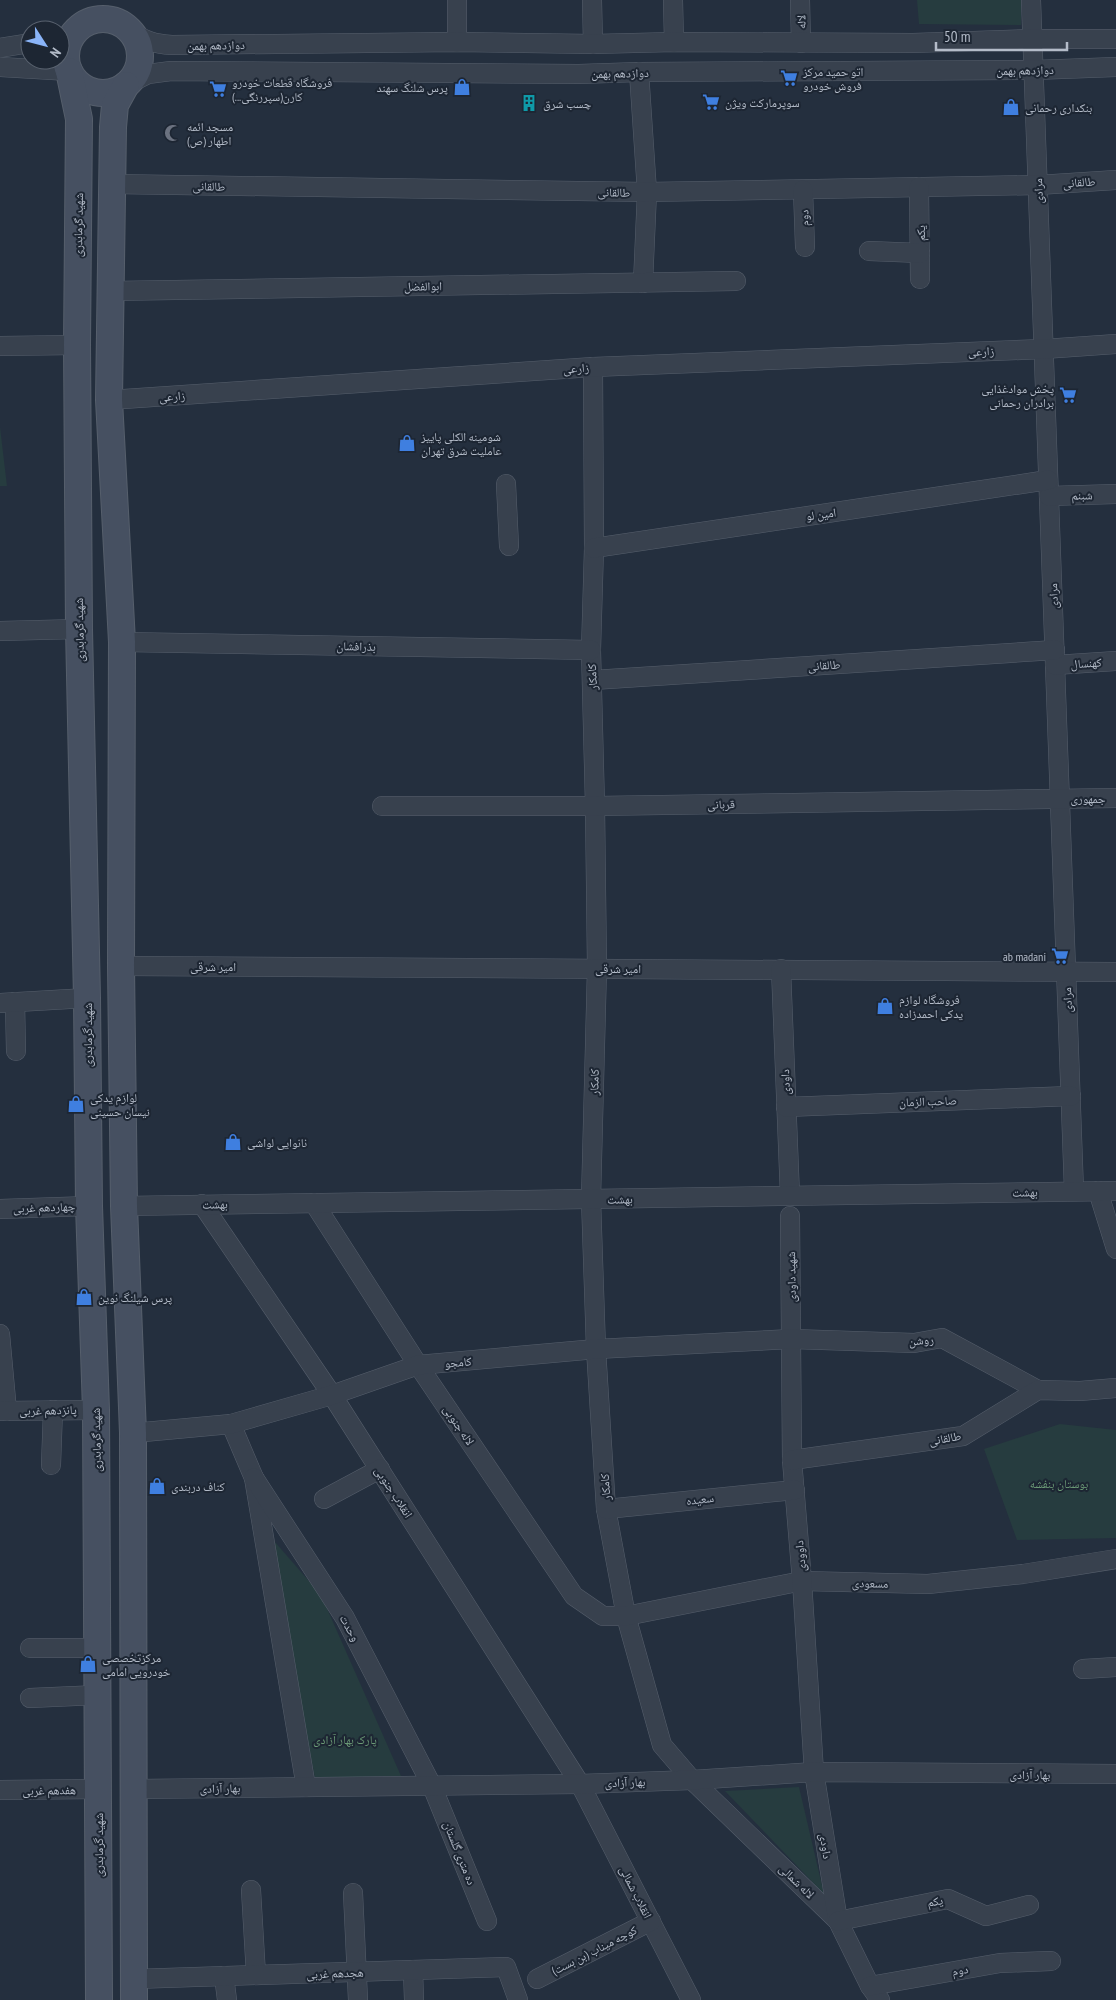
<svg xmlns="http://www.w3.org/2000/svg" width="1116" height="2000" viewBox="0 0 1116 2000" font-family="'PT Sans Narrow','Noto Naskh Arabic',sans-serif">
<rect width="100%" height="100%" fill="#242f3e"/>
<g fill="#263c3f">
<path d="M917,0H1021V25L919,24Z"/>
<path d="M0,427L7,486H0Z"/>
<path d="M1060,1424L1116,1430V1538L1017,1540L984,1449Z"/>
<path d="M268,1534L321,1595L401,1776L315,1778Z"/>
<path d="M799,1787L824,1894L725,1791Z"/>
</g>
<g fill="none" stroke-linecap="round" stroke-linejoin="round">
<g stroke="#565f6c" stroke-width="20">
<g id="minor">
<path d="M457,0V42"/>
<path d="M592,0L593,44"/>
<path d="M673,0L674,42"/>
<path d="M800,0L801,43"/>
<path d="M1031,0L1074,1191"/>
<path d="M130,30C144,41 155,44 172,45L457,42L593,44L674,42L913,43L1032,39H1116"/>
<path d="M60,38L72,36"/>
<path d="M0,48L30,43"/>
<path d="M0,67L69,71"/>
<path d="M639,72L647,192L643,283"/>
<path d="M126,85L148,74L171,71L579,74L639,72L1034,70L1116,67"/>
<path d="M112,184L647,192L1038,185L1116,180"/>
<path d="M919,187L920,279"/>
<path d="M803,190L805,247"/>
<path d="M869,251L920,253"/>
<path d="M110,291L736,281"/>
<path d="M0,346L77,345"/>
<path d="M593,367L594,548L591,650L595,806L597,968L591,1199L596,1349L606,1509L626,1616L662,1745L692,1780L838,1921L870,1986L880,2000"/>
<path d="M109,400L593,367L1044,349L1116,344"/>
<path d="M506,484L509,546"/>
<path d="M1049,496L1116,494"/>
<path d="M594,548L1048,480"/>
<path d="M0,631L79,629"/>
<path d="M122,642L591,650"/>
<path d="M1055,665L1116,661"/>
<path d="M593,680L1055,650"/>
<path d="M382,806H595L1116,798"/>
<path d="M121,966L1116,972"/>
<path d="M781,969L790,1196"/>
<path d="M15,1002L16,1051"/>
<path d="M0,1003L87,998"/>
<path d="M786,1107L1071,1096"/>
<path d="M1098,1191L1116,1249"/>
<path d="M314,1203L418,1365L574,1596L603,1616H626L802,1581L928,1584L1023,1574L1116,1559"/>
<path d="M202,1204L332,1395L580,1784L691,2000"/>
<path d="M124,1206L1116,1191"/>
<path d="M0,1209L89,1206"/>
<path d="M790,1216L792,1460L802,1581L814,1772L838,1921"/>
<path d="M0,1334L7,1411"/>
<path d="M0,1411L96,1410"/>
<path d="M231,1424L254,1478L306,1787"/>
<path d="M133,1433L231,1424L332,1395L418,1365L596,1349L792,1339L914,1343L942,1338L1038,1390"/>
<path d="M792,1460L963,1436L1038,1390L1080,1391L1116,1388"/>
<path d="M51,1465L53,1410"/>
<path d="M254,1478L345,1618L432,1786L487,1921"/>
<path d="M324,1499L380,1469"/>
<path d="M606,1509L795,1490"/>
<path d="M30,1648H97"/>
<path d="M1083,1669L1116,1667"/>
<path d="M30,1698L98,1695"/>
<path d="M134,1789L580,1784L692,1780L814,1772L1116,1774"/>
<path d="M0,1790L99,1789"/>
<path d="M251,1890L256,1975"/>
<path d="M353,1893L358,2000"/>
<path d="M838,1921L948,1899L986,1916L1029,1905"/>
<path d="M413,1970L414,2000"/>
<path d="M224,1976L227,2000"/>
<path d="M134,1979L506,1967L518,2000"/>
<path d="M537,1979L651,1921"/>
<path d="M870,1986L1000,1963L1051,1961"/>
</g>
</g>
<g stroke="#565f6c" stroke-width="28">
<g id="secondary">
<circle cx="103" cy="56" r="37"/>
<path d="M69,71L79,119L77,345L79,629L87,998L89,1206L96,1410L99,2000"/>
<path d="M126,85L115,105L113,127L109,400L122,642L121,966L124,1206L133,1433L134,2000"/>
</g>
</g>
<use href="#minor" stroke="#38414e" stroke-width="19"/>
<use href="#secondary" stroke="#465061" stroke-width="26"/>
</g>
<defs>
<g id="supermarket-bare" transform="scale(1.35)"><path d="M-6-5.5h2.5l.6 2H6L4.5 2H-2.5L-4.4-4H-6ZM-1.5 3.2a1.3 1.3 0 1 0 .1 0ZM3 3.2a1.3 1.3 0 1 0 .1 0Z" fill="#3f7fe0" stroke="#1d2633" stroke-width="2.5" paint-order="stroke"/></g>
<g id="shop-bare" transform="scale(1.35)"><path d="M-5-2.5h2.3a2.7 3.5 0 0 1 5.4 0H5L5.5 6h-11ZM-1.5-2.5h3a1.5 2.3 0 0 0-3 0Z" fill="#3f7fe0" stroke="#1d2633" stroke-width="2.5" paint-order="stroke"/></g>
<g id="building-bare" transform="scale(1.35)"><path d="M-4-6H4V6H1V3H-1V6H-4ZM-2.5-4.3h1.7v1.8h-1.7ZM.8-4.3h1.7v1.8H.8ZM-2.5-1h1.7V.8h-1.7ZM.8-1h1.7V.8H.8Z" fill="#0f9aa8" stroke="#1d2633" stroke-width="2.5" paint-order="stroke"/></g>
<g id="mosque-bare" transform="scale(1.35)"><path d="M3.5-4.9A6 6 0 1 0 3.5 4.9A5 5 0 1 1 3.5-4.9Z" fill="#6b7280" stroke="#1d2633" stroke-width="2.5" paint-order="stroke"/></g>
</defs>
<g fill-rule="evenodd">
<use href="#supermarket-bare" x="789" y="78"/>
<use href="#shop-bare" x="462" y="87"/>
<use href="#supermarket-bare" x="218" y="89"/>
<use href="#supermarket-bare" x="711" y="102"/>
<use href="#building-bare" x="529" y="103"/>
<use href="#shop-bare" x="1011" y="107"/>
<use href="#mosque-bare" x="173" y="133"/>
<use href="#supermarket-bare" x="1068" y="395"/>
<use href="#shop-bare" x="407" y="443"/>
<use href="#supermarket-bare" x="1060" y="956"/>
<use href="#shop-bare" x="885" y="1006"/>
<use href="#shop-bare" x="76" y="1104"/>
<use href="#shop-bare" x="233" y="1142"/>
<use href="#shop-bare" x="84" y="1297"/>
<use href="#shop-bare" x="157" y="1486"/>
<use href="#shop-bare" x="88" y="1664"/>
</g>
<g text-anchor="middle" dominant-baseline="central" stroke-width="4" stroke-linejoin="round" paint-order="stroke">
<g font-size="12" fill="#b4bcc9" stroke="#1d2633">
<text transform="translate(801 22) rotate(-91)">لاله</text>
<text transform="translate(216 45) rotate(-1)">دوازدهم بهمن</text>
<text transform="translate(1025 70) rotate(-1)">دوازدهم بهمن</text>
<text transform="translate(620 73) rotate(-1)">دوازدهم بهمن</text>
<text transform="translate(1079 182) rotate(-4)">طالقانی</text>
<text transform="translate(209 186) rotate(1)">طالقانی</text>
<text transform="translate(1038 191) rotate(-92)">مرادی</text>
<text transform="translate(614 192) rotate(1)">طالقانی</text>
<text transform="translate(804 218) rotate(-92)">دوم</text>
<text transform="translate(78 225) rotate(-89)">شهید گرمابدری</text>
<text transform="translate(920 233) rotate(-90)">یکم</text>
<text transform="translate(423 286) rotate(-1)">ابوالفضل</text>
<text transform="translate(981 351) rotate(-2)">زارعی</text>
<text transform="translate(576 368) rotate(-4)">زارعی</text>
<text transform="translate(172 396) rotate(-4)">زارعی</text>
<text transform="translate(1082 495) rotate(-1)">شبنم</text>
<text transform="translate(821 514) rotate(-8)">امین لو</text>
<text transform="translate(1053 596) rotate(-92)">مرادی</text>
<text transform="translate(79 630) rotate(-91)">شهید گرمابدری</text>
<text transform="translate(356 646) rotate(1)">بذرافشان</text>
<text transform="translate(1086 663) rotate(-4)">کهنسال</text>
<text transform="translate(824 665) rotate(-4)">طالقانی</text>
<text transform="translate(592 677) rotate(-93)">کامکار</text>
<text x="1088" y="798">جمهوری</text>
<text transform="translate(721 804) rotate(-1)">قربانی</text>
<text x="213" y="966">امیر شرقی</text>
<text x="618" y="968">امیر شرقی</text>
<text transform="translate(1067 1000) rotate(-92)">مرادی</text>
<text transform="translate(87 1035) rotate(-90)">شهید گرمابدری</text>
<text transform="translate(594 1082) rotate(-89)">کامکار</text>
<text transform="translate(785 1082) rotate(-92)">داودی</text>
<text transform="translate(928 1101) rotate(-2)">صاحب الزمان</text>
<text transform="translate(1025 1192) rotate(-1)">بهشت</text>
<text transform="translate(620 1199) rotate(-1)">بهشت</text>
<text transform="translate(215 1204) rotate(-1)">بهشت</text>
<text transform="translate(44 1207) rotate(-2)">چهاردهم غربی</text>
<text transform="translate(791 1277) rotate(-91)">شهید داودی</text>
<text transform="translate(921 1340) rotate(-6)">روشن</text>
<text transform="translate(458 1362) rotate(-5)">کامجو</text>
<text transform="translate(48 1410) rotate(-1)">پانزدهم غربی</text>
<text transform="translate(459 1425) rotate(56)">لاله جنوبی</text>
<text transform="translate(945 1438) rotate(-10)">طالقانی</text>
<text transform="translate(96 1440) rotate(-91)">شهید گرمابدری</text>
<text transform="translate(605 1487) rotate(-94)">کامکار</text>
<text transform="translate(394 1492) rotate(57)">انقلاب جنوبی</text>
<text transform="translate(700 1499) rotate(-6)">سعیده</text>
<text transform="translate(800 1556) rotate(-95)">داوودی</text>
<text transform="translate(870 1583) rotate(1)">مسعودی</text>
<text transform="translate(350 1628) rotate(61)">وحدت</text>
<text x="1030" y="1774">بهار آزادی</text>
<text transform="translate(625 1782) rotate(-2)">بهار آزادی</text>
<text transform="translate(220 1788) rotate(-1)">بهار آزادی</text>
<text transform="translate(49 1790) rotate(-1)">هفدهم غربی</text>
<text transform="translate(98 1845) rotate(-90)">شهید گرمابدری</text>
<text transform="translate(826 1846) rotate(81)">داودی</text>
<text transform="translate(460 1853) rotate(68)">ده متری گلستان</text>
<text transform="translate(797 1881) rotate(44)">لاله شمالی</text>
<text transform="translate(636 1892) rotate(63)">انقلاب شمالی</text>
<text transform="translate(935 1901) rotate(-10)">یکم</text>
<text transform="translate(594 1950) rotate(-27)">کوچه میناب (بن بست)</text>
<text transform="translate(960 1970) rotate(-10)">دوم</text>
<text transform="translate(335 1973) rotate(-2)">هجدهم غربی</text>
</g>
<g font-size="12" fill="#b4bcc9" stroke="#1d2633" text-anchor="start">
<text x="803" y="71">اتو حمید مرکز<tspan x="803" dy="14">فروش خودرو</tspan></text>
<text x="232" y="82">فروشگاه قطعات خودرو<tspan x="232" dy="14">کارن(سپررنگی...)</tspan></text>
<text x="448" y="87" text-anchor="end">پرس شلنگ سهند</text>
<text x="725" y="102">سوپرمارکت ویژن</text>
<text x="543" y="103">چسب شرق</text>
<text x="1025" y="107">بنکداری رحمانی</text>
<text x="187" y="126">مسجد ائمه<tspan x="187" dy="14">اطهار (ص)</tspan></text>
<text x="1054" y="388" text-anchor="end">پخش موادغذایی<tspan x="1054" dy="14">برادران رحمانی</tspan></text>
<text x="421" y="436">شومینه الکلی پاییز<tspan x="421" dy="14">عاملیت شرق تهران</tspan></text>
<text x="1046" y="956" text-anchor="end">ab madani</text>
<text x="899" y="999">فروشگاه لوازم<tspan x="899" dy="14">یدکی احمدزاده</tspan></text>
<text x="90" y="1097">لوازم یدکی<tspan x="90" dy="14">نیسان حسینی</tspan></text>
<text x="247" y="1142">نانوایی لواشی</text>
<text x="98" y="1297">پرس شیلنگ نوین</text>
<text x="171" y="1486">کناف دربندی</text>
<text x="102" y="1657">مرکزتخصصی<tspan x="102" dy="14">خودرویی امامی</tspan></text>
</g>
<g font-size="12" fill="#6b9a76" stroke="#1d2633">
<text x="1059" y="1483">بوستان بنفشه</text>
<text x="345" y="1739">پارک بهار آزادی</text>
</g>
</g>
<g transform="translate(45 45) rotate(126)"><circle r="24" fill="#1d2633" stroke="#59626f"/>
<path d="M0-4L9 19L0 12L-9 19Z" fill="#8ab4f8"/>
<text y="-8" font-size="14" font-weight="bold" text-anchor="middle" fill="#b4bcc9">N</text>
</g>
<path d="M936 42v8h131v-8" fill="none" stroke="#b4bcc9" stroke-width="2.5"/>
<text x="944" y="42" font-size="15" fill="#b4bcc9" stroke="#1d2633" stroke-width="4" paint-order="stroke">50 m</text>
</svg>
